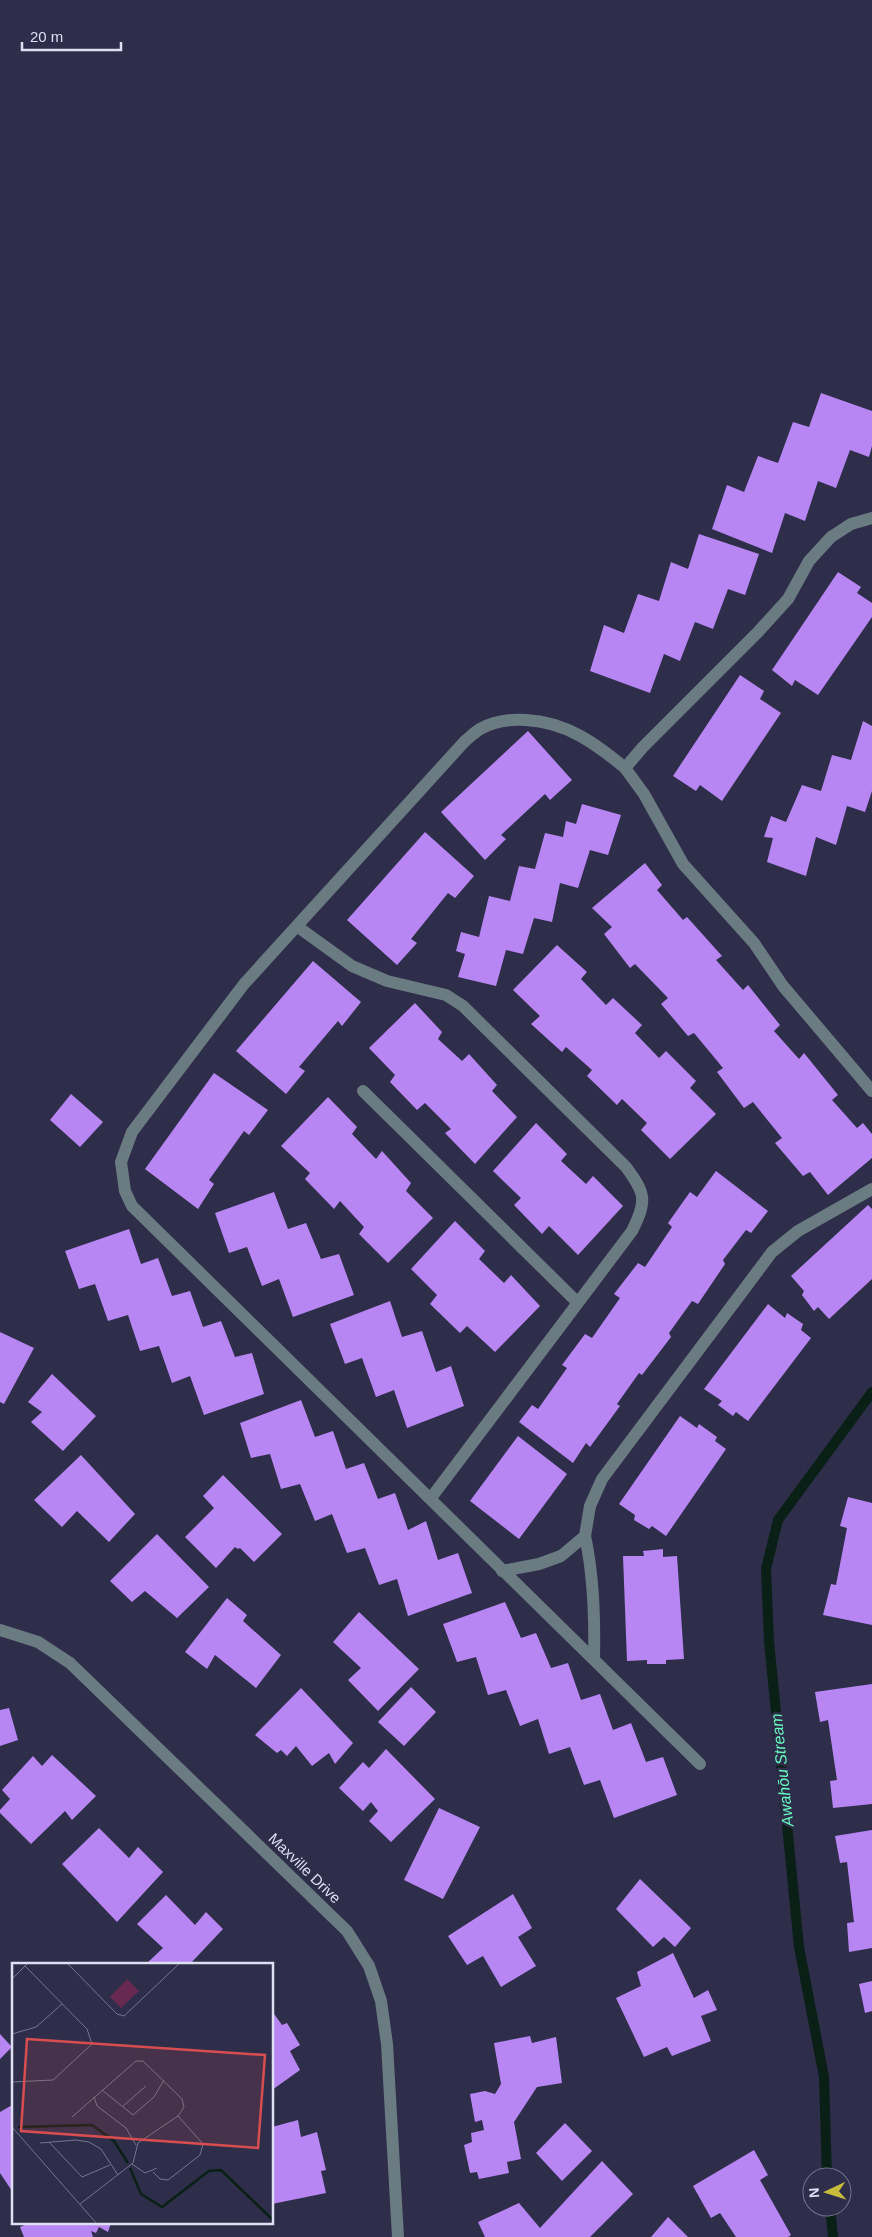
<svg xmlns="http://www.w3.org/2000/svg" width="872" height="2237" viewBox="0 0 872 2237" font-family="Arial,sans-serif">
<rect width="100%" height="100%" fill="#2e2e4b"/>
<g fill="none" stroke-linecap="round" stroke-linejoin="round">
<g stroke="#0a1f16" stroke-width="10">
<path d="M827,2177L824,2077L799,1947L769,1641L766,1569L778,1520L872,1392"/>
<path d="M830,2207L833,2237"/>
</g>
</g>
<g fill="#b886f3">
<path d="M821,393L872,411V446L869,457L850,450L836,488L818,481L805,521L785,513L772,553L712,529L727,485L744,492L758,456L778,463L793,422L809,427Z"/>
<path d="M699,534L759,554L745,595L728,589L713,629L695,622L680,661L664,654L650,693L590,671L604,625L624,633L638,594L659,601L671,562L688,569Z"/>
<path d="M838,572L861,587L857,593L872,603V617L818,695L795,680L792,686L772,670Z"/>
<path d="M740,675L764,691L760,699L781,713L722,801L700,785L696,791L673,776Z"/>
<path d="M863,721L872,726V791L865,812L847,806L836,845L816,837L806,876L767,862L773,838L764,837L771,816L786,822L802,785L821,791L832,755L851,760Z"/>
<path d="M528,731L572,780L550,800L545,794L501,835L506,839L485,860L441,812Z"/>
<path d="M582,804L621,815L608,855L590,850L578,888L560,883L552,922L534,918L523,954L506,950L496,986L458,977L465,954L456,951L461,932L479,937L489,896L510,901L519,866L535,869L545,833L563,837L566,821L576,824Z"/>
<path d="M425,832L474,876L455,898L448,893L411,939L417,943L397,965L347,920Z"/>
<path d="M645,863L662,885L657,890L683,920L687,917L722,956L716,960L743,990L748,985L780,1025L774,1031L799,1059L804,1053L838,1095L832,1100L857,1128L863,1123L872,1134V1158L828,1195L810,1172L803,1176L775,1143L782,1138L753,1102L744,1108L717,1072L723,1068L694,1033L688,1036L661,1004L668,998L635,964L630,968L604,934L612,927L592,908Z"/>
<path d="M557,945L587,972L581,979L606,1005L613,998L642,1025L635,1033L659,1058L666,1051L696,1081L690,1088L716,1114L670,1159L641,1130L647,1123L622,1099L617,1105L587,1076L592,1070L566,1047L562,1052L531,1024L540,1016L513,990Z"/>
<path d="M313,961L361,1002L342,1026L338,1021L299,1067L305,1071L286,1094L236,1051Z"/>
<path d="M415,1003L442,1032L438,1039L462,1061L469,1054L497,1085L492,1091L517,1117L475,1164L445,1133L451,1129L425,1103L417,1110L390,1082L395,1075L369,1048Z"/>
<path d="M214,1073L268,1110L249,1135L244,1131L209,1180L214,1184L198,1209L145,1169Z"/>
<path d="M71,1094L103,1122L80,1147L50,1120Z"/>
<path d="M328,1097L357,1127L352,1134L376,1159L382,1151L411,1183L406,1191L433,1218L388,1263L359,1234L364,1227L340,1201L334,1209L305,1179L310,1173L281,1146Z"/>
<path d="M536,1123L567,1154L561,1161L586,1184L593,1176L623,1206L578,1255L549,1226L542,1234L514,1205L521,1198L493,1171Z"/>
<path d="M716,1171L768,1211L751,1233L746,1230L723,1260L725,1264L698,1304L692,1301L669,1333L671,1337L642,1375L639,1373L617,1404L620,1406L590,1447L586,1443L573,1463L519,1422L532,1405L538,1409L567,1368L562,1365L585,1334L592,1338L620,1298L614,1294L638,1263L645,1267L672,1227L668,1223L690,1192L697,1197Z"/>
<path d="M274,1192L288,1229L306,1223L321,1259L339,1254L354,1295L293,1317L279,1279L262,1286L247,1247L229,1253L215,1213Z"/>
<path d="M868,1205L872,1209V1279L829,1319L818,1307L814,1311L802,1295L804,1291L791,1276Z"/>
<path d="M455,1221L485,1251L479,1259L504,1283L511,1275L540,1306L495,1352L467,1326L460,1333L430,1304L437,1295L411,1269Z"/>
<path d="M129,1229L141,1264L158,1258L172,1296L190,1291L203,1327L221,1321L235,1357L252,1353L264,1394L204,1415L190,1376L172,1383L159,1346L140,1351L128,1315L108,1321L95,1284L79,1289L65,1251Z"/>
<path d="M390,1301L402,1337L422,1331L436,1372L451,1366L464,1406L407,1428L394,1390L376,1397L362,1358L345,1364L330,1324Z"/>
<path d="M768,1304L785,1318L787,1313L803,1324L801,1330L811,1338L748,1421L736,1412L733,1416L718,1405L722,1401L704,1389Z"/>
<path d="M0,1332L34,1348L4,1404L0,1402Z"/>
<path d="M52,1374L96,1416L63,1451L31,1422L42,1412L28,1402Z"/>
<path d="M301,1400L315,1437L333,1431L346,1469L364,1463L378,1499L395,1493L408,1530L426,1521L438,1560L458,1553L472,1593L408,1616L397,1579L379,1585L365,1548L347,1553L332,1514L315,1521L300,1484L281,1489L270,1454L251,1458L240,1423Z"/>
<path d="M680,1416L697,1428L699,1424L717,1437L715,1441L726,1449L666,1536L652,1526L649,1529L634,1520L635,1515L619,1504Z"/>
<path d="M518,1436L567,1474L519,1539L470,1501Z"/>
<path d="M81,1455L135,1514L109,1542L77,1511L62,1527L34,1500Z"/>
<path d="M223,1475L282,1534L254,1562L240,1548L238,1549L235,1547L216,1568L185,1537L214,1508L203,1496Z"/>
<path d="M848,1497L872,1503V1625L823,1615L831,1584L836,1585L847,1528L840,1526Z"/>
<path d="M157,1534L209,1587L177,1618L145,1591L132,1602L110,1581Z"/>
<path d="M663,1549V1557L677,1556L684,1659L666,1660V1664H647V1660L627,1661L623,1556H644L643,1551Z"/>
<path d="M227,1598L247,1615L243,1621L281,1655L256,1688L215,1655L207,1669L185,1652Z"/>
<path d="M505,1602L521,1638L536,1633L551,1668L568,1663L581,1700L600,1694L613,1730L631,1723L646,1762L663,1757L677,1795L614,1818L600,1780L584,1785L570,1747L549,1754L538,1719L520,1726L506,1690L488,1695L476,1657L457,1662L443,1624Z"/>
<path d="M359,1612L419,1669L378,1711L348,1680L361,1668L333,1642Z"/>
<path d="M872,1684V1804L833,1808L830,1781L837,1780L828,1720L820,1722L815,1692Z"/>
<path d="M411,1687L436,1712L404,1746L378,1722Z"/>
<path d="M301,1688L353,1743L335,1764L329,1753L312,1766L296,1746L287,1756L281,1750L277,1753L255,1735Z"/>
<path d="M9,1708L18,1740L0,1746V1710Z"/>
<path d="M386,1749L435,1799L391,1842L369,1821L378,1811L371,1802L363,1811L339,1788L363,1762L369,1768Z"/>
<path d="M52,1755L96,1796L72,1820L65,1811L31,1844L0,1813V1810L10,1799L2,1790L33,1756L42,1766Z"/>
<path d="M439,1808L480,1827L443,1899L404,1880Z"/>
<path d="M99,1828L129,1858L138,1847L163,1872L117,1922L62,1864Z"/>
<path d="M872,1830V1948L849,1952L847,1923L854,1922L847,1862L840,1863L835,1836Z"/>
<path d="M640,1879L691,1928L675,1947L664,1937L653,1947L616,1909Z"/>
<path d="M513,1894L532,1928L518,1937L536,1966L501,1987L483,1956L467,1965L448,1936Z"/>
<path d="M166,1895L195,1925L206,1912L223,1929L190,1964H146L163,1948L137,1924Z"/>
<path d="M673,1953L694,1998L708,1990L717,2010L701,2016L711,2041L672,2056L667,2047L644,2057L616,1998L641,1986L637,1972Z"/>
<path d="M872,1981V2011L865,2013L859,1984Z"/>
<path d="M272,2011L282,2025L287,2023L300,2045L290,2051L300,2070L272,2090Z"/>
<path d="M0,2034L12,2047L0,2059Z"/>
<path d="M530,2036L532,2043L556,2037L562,2083L537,2087L514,2122L521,2159L507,2162L509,2173L479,2179L477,2172L470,2173L464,2145L472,2142L471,2133L484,2130L482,2120L475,2122L470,2094L485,2091L495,2094L501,2084L494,2043Z"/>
<path d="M14,2104V2194L0,2173V2112Z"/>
<path d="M298,2120L301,2137L317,2132L326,2170L321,2171L326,2193L272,2204V2127Z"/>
<path d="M565,2123L592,2151L562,2181L536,2153Z"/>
<path d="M754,2150L768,2175L760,2180L791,2235L788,2237H736L720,2213L711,2218L693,2186Z"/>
<path d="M602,2161L633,2194L590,2237H485L478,2222L519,2203L540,2228Z"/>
<path d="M668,2217L688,2237H651Z"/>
<path d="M29,2223H111L108,2232L99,2227L96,2233L91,2231L93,2237H24L20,2227Z"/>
</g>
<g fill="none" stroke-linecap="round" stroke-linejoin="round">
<g stroke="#6a7b82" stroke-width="12">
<path d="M625,768L644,794L683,864L754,943L783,986L872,1091"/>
<path d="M298,927L352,966L387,981L446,995L463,1006L626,1167C646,1194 647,1201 632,1231L431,1498"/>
<path d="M363,1091L577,1302"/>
<path d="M585,1536C594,1577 595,1617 594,1659"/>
<path d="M502,1571L539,1564L561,1556L585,1536L590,1506L602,1479L772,1252L798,1231L872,1189"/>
<path d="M0,1630L38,1642L70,1663L347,1931L369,1966L381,2001L387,2044L398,2237"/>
<path d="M700,1764L132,1206L125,1191L121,1162L132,1132L244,984L465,741C470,737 475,732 480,729C494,721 510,719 526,720C566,722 595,743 625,768L643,747L758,632L788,599L809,561L831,537L851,524L872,518"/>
</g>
</g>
<g text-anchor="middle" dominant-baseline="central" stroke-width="5" stroke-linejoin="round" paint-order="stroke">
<g font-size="15" fill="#dedff2" stroke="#2e2e4b">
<text transform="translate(305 1868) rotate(44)">Maxville Drive</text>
</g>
<g font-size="16" font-style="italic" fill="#67fbc0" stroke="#2e2e4b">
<text transform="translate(782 1770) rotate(-96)">Awahōu Stream</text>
</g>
</g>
<g transform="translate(12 1963)">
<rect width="261" height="261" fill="#2e2e4b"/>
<path d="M115,16L127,28L109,45L98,34Z" fill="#672951"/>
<path fill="none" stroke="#0a1f16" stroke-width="2.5" d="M6,164L80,162L102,178L116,200M118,205L129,231L150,244L197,208L209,207L262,258"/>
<path fill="none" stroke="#74758e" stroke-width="1" d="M55,0L105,51L112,53L168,0M0,16L16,0M0,71L24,64L50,41M0,119L41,117L80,81L75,66L13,3M90,127L121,152L142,134L152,117M82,134L85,143L114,165L124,182M110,144L134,123M60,154L124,98H131L170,136L172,144L166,153L191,181L188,192L156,217L148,216L141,209M0,164L85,261M37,179L70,214L98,202M28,180L64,177L77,179L89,186L106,212M120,201L133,210L145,205M68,241L121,200L126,180L166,153"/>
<path fill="#d84d50" fill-opacity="0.15" stroke="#d84d50" stroke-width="2.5" d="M15,76L253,92L246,185L9,168Z"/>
<rect width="261" height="261" fill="none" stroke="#dedff2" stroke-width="2.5"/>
</g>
<g transform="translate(827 2192) rotate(266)"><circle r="24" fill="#2e2e4b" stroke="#74758e"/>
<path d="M0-4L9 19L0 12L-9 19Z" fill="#c7bb3b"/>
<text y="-8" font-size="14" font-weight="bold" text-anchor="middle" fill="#dedff2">N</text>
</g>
<path d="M22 42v8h99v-8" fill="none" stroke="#dedff2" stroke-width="2.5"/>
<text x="30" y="42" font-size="15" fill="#dedff2" stroke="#2e2e4b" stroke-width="4" paint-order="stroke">20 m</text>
</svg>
